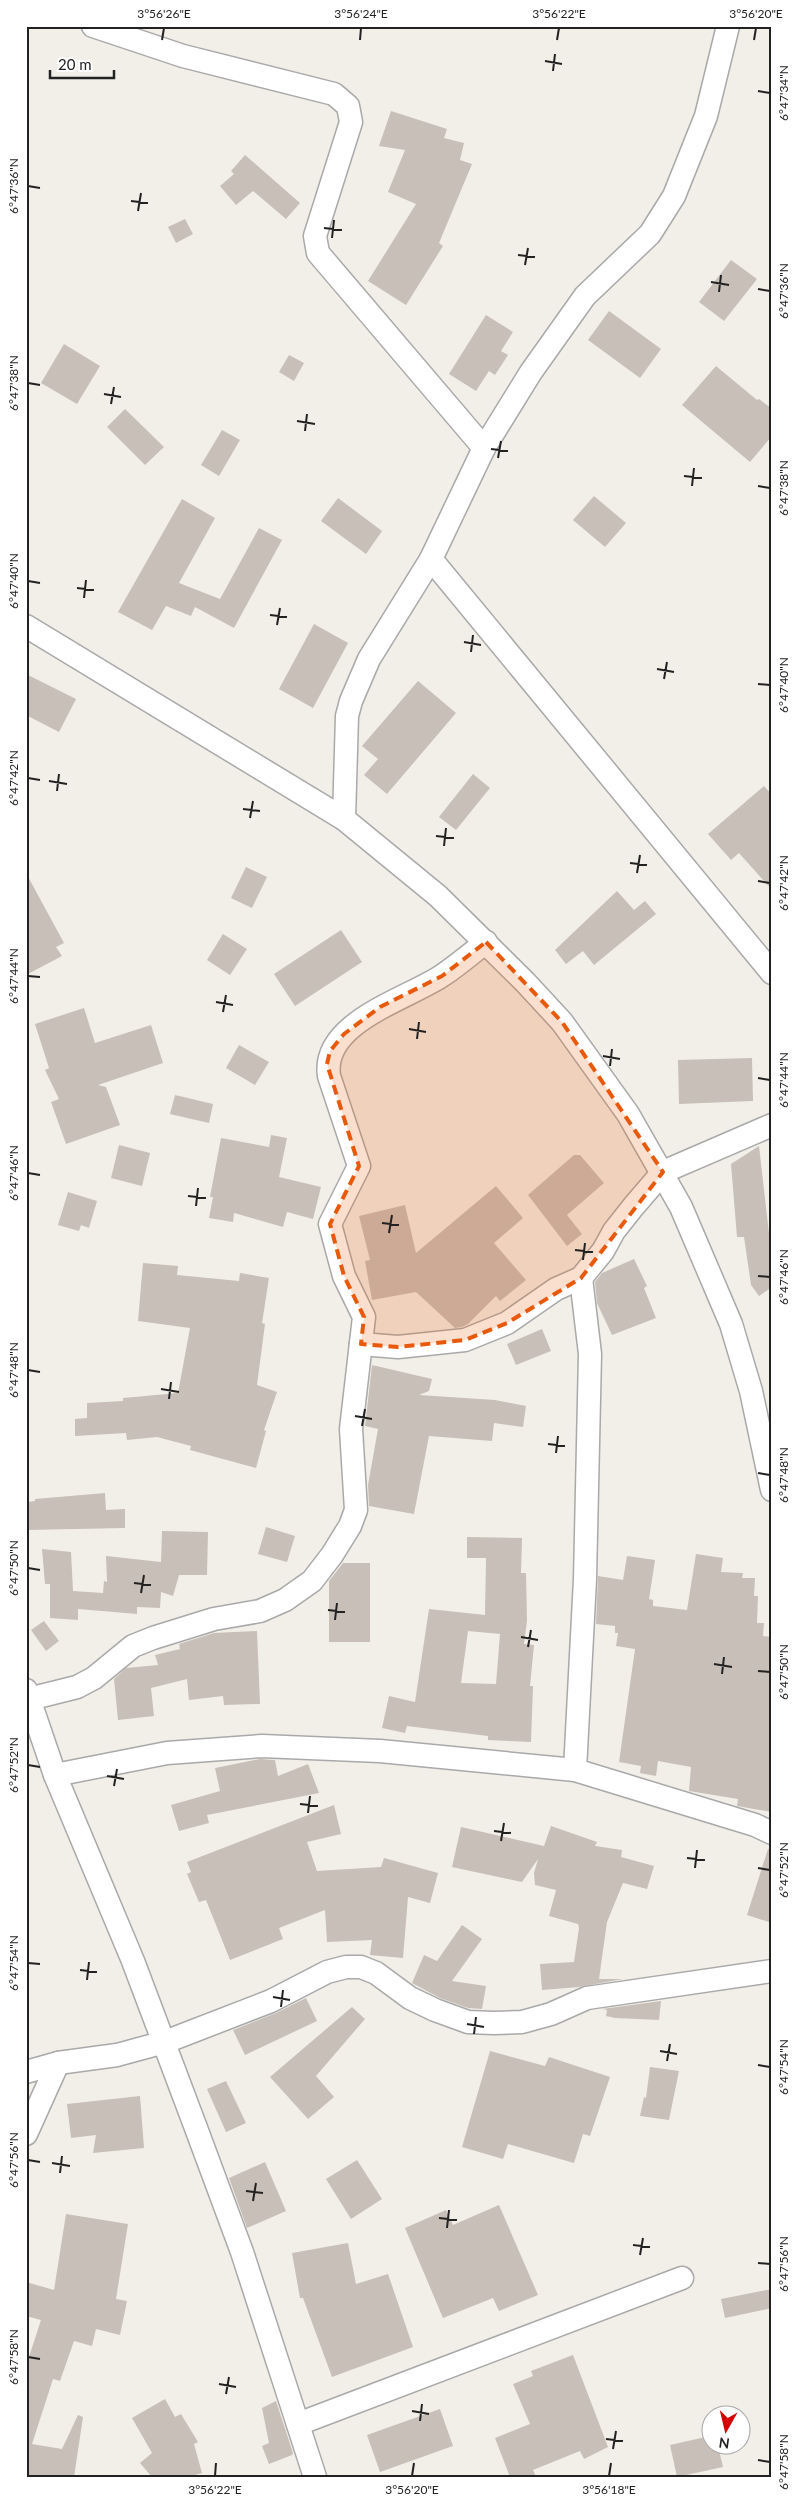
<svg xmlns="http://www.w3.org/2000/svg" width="798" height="2503" viewBox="0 0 798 2503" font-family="Lato,sans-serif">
<rect width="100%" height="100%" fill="#f2efe9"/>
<g fill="#c7bfb8" fill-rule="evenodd">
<path d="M391,111L447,129L444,138L464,143L460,160L472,164L439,243L443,246L406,305L368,281L416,204L388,192L405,150L379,146Z"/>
<path d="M245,155L300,203L286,219L253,191L236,205L220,186L234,174L231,171Z"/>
<path d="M185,219L193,234L176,243L168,227Z"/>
<path d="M731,260L757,279L724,321L699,302Z"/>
<path d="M609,311L661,349L640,378L588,340Z"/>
<path d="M486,315L513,332L501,351L508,355L495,375L489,371L476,391L449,374Z"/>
<path d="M64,344L100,366L77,404L41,383Z"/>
<path d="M289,355L304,363L294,381L279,372Z"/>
<path d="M716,366L757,400L759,399L772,409V436L750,462L682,405Z"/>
<path d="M125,409L164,447L145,465L107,427Z"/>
<path d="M222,430L240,440L219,476L201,465Z"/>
<path d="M594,496L626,523L605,547L573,520Z"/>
<path d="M338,498L382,531L366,554L321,521Z"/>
<path d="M182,499L215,518L179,583L220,599L259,528L282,540L234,628L195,607L191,616L166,606L152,630L118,612Z"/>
<path d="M314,624L348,643L313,708L279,689Z"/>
<path d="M26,674L76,699L59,732L26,715Z"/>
<path d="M418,681L456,713L387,794L364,775L378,759L362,746Z"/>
<path d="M473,774L490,788L456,830L439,817Z"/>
<path d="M764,786L772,795V890L739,853L731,860L708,834Z"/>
<path d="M246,867L267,877L252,908L231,898Z"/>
<path d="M26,873L64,943L56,947L62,956L26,975Z"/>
<path d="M617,891L634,910L645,901L656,914L594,965L583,951L566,964L555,950Z"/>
<path d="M341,930L362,962L295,1006L274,974Z"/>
<path d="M223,934L247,949L230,975L207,960Z"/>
<path d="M84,1008L95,1043L151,1025L163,1063L98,1085L106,1087L120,1125L66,1144L51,1102L59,1099L45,1070L49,1068L35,1024Z"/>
<path d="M239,1045L269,1062L255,1085L226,1068Z"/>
<path d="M752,1058L753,1101L679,1104L678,1060Z"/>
<path d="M175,1095L213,1104L209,1123L170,1114Z"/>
<path d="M271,1135L287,1138L279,1177L321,1187L313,1219L287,1212L283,1227L234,1213L233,1222L209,1218L213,1197H210L221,1138L269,1147Z"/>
<path d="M119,1145L150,1153L142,1186L111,1178Z"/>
<path d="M759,1146L772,1260V1287L759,1296L751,1285L744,1237H737L731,1164Z"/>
<path d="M574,1155H580L604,1183L567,1215L582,1234L567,1246L528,1195Z"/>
<path d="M496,1186L523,1218L494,1243L526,1280L500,1301L496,1296L468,1324L462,1327L455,1328L416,1292L372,1300L365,1261L370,1260L359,1216L405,1205L416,1253Z"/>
<path d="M68,1192L97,1201L89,1228L81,1225L79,1231L58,1225Z"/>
<path d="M634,1259L647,1286L644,1288L656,1318L612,1335L597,1303L595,1282L602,1273Z"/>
<path d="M143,1263L178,1266L177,1275L239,1281L240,1273L269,1278L262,1323L265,1324L257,1385L277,1392L264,1430L266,1431L256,1468L190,1450L191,1446L157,1437L127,1440L126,1433L75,1436V1419L87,1418V1403L123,1401V1398L178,1393L190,1328L138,1321Z"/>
<path d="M542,1329L551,1351L516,1365L507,1344Z"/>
<path d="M372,1365L432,1379L429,1391L419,1395L495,1400L526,1406L523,1427L494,1423L492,1441L429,1436L414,1514L369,1506L368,1485L378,1429L365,1426Z"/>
<path d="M105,1493L106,1510L125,1509V1528L26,1530V1502L35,1501V1499Z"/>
<path d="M266,1527L295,1536L287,1562L258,1554Z"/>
<path d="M162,1531L208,1532L207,1575H179L173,1596L161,1592L160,1608L137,1607V1614L78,1609V1620L50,1618V1584H45L42,1549L71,1552L73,1591L103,1593L104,1581L107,1582L106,1556L161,1562Z"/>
<path d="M467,1537L522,1538L521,1573H526L527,1621L524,1644L534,1645L530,1686H533L531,1742L488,1740V1736L407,1726L405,1733L382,1728L389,1696L415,1702L429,1609L485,1615L486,1558H467ZM468,1631L500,1634L496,1684L461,1683Z"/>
<path d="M696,1554L723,1558L721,1572L743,1573L742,1578H755L754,1596H758L757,1623H764L763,1636L772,1637L769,1708H772V1812L737,1806L738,1799L689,1791L691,1767L658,1761L656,1776L640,1773L641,1766L619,1762L635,1649L616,1646L618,1633H615V1626L596,1624L598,1576L623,1580L627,1556L655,1560L649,1599L653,1600V1606L687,1610Z"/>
<path d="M343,1563H370V1642H329V1581Z"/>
<path d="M44,1621L59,1641L46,1651L31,1630Z"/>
<path d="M257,1631L260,1704L224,1705L223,1696L189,1700L187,1679L151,1688L154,1716L118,1720L114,1679L126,1668L158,1665L155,1655L180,1649L179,1644L214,1633Z"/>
<path d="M260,1759L275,1760L278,1776L308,1764L319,1793L207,1815L209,1823L179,1831L171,1805L220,1791L215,1768Z"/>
<path d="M334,1805L341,1834L307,1842L317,1871L381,1867L384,1858L438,1873L430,1903L408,1897L403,1958L370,1955L372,1940L327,1942L325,1910L279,1928L283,1939L230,1960L206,1900L199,1902L187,1874L191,1872L187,1862Z"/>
<path d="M551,1826L597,1842L595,1846L622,1850L621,1857L654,1866L647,1889L623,1883L607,1922L599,1979H623L579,1987L542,1990L540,1964L574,1962L579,1928L578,1924L549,1916L556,1890L535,1885L534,1873L538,1859L522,1882L452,1867L461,1827L544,1846Z"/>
<path d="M768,1849L772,1850V1923L747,1915Z"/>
<path d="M462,1925L482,1939L452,1981L486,1986L482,2009L468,2008L440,1998L412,1983L424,1955L437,1961Z"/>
<path d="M306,1998L317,2021L245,2055L233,2030L276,2013Z"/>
<path d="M661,2001L659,2020L615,2018L606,2016L607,2010L602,2009Z"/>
<path d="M352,2007L365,2019L316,2076L334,2097L308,2119L270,2077Z"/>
<path d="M490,2051L545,2066L549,2057L610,2077L590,2136L583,2134L574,2163L508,2144L503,2159L462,2147Z"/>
<path d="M650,2067L679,2071L669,2120L640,2116L644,2097L646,2098Z"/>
<path d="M226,2081L246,2123L226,2132L207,2089Z"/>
<path d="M140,2096L144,2148L93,2153L96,2135L71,2138L67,2104Z"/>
<path d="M357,2160L382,2199L351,2219L326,2179Z"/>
<path d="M265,2162L286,2211L247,2228L229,2178Z"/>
<path d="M499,2205L538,2295L499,2311L493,2298L443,2318L405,2228L446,2210L453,2225Z"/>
<path d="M66,2214L128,2224L116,2299L127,2301L120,2335L96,2329L92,2346L74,2341L60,2381L53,2379L32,2444L62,2449L78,2415L83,2417L74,2477H26V2366L41,2320L26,2316V2282L54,2290Z"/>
<path d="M348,2243L356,2284L388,2274L413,2347L332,2377L303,2298H300L292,2253Z"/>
<path d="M772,2289V2308L725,2318L721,2299Z"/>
<path d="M573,2355L608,2447L584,2459L580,2451L533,2470L536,2477H510L495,2438L530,2424L513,2384L533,2376L531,2371Z"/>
<path d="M165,2399L175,2417L181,2414L198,2442L194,2444L202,2473L188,2477H152L140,2463L152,2453L132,2418Z"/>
<path d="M276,2401L293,2453L292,2455L269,2464L262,2446L269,2443L262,2408Z"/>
<path d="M440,2409L453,2446L380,2472L367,2435Z"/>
<path d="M710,2436V2446H718L723,2467L677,2477L670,2445Z"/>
</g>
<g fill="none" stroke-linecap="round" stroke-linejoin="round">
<g stroke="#a9a9a9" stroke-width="25">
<g id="minor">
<path d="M93,26L183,56L334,94L348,106L351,122L315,236L318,253L484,448"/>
<path d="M431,559L772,973"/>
<path d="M26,626L344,819L438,896L525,982L562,1022L628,1114L681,1207L731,1324L751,1391L772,1490"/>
<path d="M344,819L347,716L351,701L369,659L431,559L484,448L531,372L585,296L650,234L674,196L706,116L728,26"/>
<path d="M361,1344L398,1347L465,1340L507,1323L556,1289L581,1278L603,1251L614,1231L633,1207L663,1172L772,1125"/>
<path d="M26,1690L55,1775L133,1961L196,2128L242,2252L315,2477"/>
<path d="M29,1699L77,1687L94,1678L133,1646L153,1638L214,1619L260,1611L285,1600L312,1581L332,1555L350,1526L356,1510L351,1429L364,1317L344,1276L330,1224L359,1166L329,1076C321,1022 408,999 443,975C458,965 472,953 486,942"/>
<path d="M575,1770L585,1579L590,1354L581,1278"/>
<path d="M55,1775L167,1753L262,1746L380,1751L575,1770L755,1825L772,1833"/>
<path d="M26,2072L58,2063L117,2055L165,2042L271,2001L327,1972L346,1967H361L376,1973L410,1998L435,2010L468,2022L494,2023L522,2022L551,2014L587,1998L772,1971"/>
<path d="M26,2134L58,2063"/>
<path d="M298,2424L682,2278"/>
</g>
</g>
<use href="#minor" stroke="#fff" stroke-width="22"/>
</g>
<path fill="#e8590c" fill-opacity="0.2" stroke="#e8590c" stroke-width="4" stroke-dasharray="10 6" stroke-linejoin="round" d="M486,942L562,1022L663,1172L581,1278L507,1323L465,1340L398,1347L361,1344L364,1317L344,1276L330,1224L359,1166L327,1064L330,1051L344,1034L380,1007L442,976Z"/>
<path fill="none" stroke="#222" stroke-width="2" d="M162,40L164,28M360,40L361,28M557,40L559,28M754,40L756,28M545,61L562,64M553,71L555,54M758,91L770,93M28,186L40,188M131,201L148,203M138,211L141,193M324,228L342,230M332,238L334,220M518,255L535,257M525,265L528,248M711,282L729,285M758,289L770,291M719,292L721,275M28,383L40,385M104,394L121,397M111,404L114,387M297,421L315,424M305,431L307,414M491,449L508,451M498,458L501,441M684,476L702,478M692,486L694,468M758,486L770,488M28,581L40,583M77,588L94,590M84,598L86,580M270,615L287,617M277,625L280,608M464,642L481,645M471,652L473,635M657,669L674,672M664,679L667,662M758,684L770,685M28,778L40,780M49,781L67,784M57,791L59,774M243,809L260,811M250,818L253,801M436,836L454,838M444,846L446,828M630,863L647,865M637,873L640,855M758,881L770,883M28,976L40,977M216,1002L233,1005M223,1012L226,995M409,1029L426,1032M417,1039L419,1022M603,1056L620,1059M610,1066L612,1049M758,1078L770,1080M28,1173L40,1175M188,1196L206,1198M196,1206L198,1188M382,1223L399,1225M389,1233L392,1215M575,1250L593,1252M583,1260L585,1243M758,1276L770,1277M28,1370L40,1372M161,1389L179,1392M169,1399L171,1382M355,1416L372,1419M362,1426L365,1409M548,1444L565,1446M556,1453L558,1436M758,1473L770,1475M28,1568L40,1570M134,1583L151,1585M141,1593L144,1575M328,1610L345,1612M335,1620L337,1603M521,1637L538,1640M528,1647L531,1630M714,1664L732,1667M758,1671L770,1672M722,1674L724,1657M28,1765L40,1767M107,1776L124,1779M114,1786L117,1769M300,1804L318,1806M308,1813L310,1796M494,1831L511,1833M501,1841L504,1823M687,1858L705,1860M695,1868L697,1850M758,1868L770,1870M28,1963L40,1964M80,1970L97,1972M87,1980L89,1962M273,1997L290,2000M281,2007L283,1990M467,2024L484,2027M474,2034L476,2017M660,2051L677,2054M667,2061L670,2044M758,2065L770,2067M28,2160L40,2162M52,2163L70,2166M60,2173L62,2156M246,2191L263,2193M253,2201L256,2183M439,2218L457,2220M447,2228L449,2210M633,2245L650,2247M640,2255L643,2238M758,2263L770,2264M28,2357L40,2359M219,2384L236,2387M226,2394L229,2377M412,2411L429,2414M420,2421L422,2404M606,2439L623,2441M613,2449L616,2431M758,2460L770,2462M215,2476L216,2463M412,2476L414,2463M609,2476L611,2463"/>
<rect width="798" height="2503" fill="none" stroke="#ffffff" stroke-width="55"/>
<g transform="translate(726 2430) rotate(188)"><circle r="24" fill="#ffffff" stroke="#a7a7a7"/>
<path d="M0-4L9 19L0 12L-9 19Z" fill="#d40000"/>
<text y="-8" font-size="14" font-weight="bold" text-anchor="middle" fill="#222222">N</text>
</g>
<path d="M50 70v8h64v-8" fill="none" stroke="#222222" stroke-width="2.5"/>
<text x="58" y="70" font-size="15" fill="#222222" stroke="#ffffff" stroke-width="4" paint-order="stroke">20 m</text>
<rect x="28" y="28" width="742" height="2448" fill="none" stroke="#222" stroke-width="2"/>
<g font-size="12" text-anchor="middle" fill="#222">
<text x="164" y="18">3°56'26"E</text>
<text x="361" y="18">3°56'24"E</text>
<text x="559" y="18">3°56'22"E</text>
<text x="756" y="18">3°56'20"E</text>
<text transform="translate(784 93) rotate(-90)" y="4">6°47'34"N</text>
<text transform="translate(14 186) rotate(-90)" y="4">6°47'36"N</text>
<text transform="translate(784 291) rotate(-90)" y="4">6°47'36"N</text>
<text transform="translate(14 383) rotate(-90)" y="4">6°47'38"N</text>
<text transform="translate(784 488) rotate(-90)" y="4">6°47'38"N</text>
<text transform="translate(14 581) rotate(-90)" y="4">6°47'40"N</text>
<text transform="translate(784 685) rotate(-90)" y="4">6°47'40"N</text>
<text transform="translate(14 778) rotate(-90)" y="4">6°47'42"N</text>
<text transform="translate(784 883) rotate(-90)" y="4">6°47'42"N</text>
<text transform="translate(14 976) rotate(-90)" y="4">6°47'44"N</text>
<text transform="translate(784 1080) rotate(-90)" y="4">6°47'44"N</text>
<text transform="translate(14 1173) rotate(-90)" y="4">6°47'46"N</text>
<text transform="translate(784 1277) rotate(-90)" y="4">6°47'46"N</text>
<text transform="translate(14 1370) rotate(-90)" y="4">6°47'48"N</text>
<text transform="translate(784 1475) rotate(-90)" y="4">6°47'48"N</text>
<text transform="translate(14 1568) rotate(-90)" y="4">6°47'50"N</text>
<text transform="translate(784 1672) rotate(-90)" y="4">6°47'50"N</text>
<text transform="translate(14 1765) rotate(-90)" y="4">6°47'52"N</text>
<text transform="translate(784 1870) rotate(-90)" y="4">6°47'52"N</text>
<text transform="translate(14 1963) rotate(-90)" y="4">6°47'54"N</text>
<text transform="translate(784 2067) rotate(-90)" y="4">6°47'54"N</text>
<text transform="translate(14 2160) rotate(-90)" y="4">6°47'56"N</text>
<text transform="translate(784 2264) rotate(-90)" y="4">6°47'56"N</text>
<text transform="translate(14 2357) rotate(-90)" y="4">6°47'58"N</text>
<text transform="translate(784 2462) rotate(-90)" y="4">6°47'58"N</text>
<text x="215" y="2494">3°56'22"E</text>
<text x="412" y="2494">3°56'20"E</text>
<text x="609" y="2494">3°56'18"E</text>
</g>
</svg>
